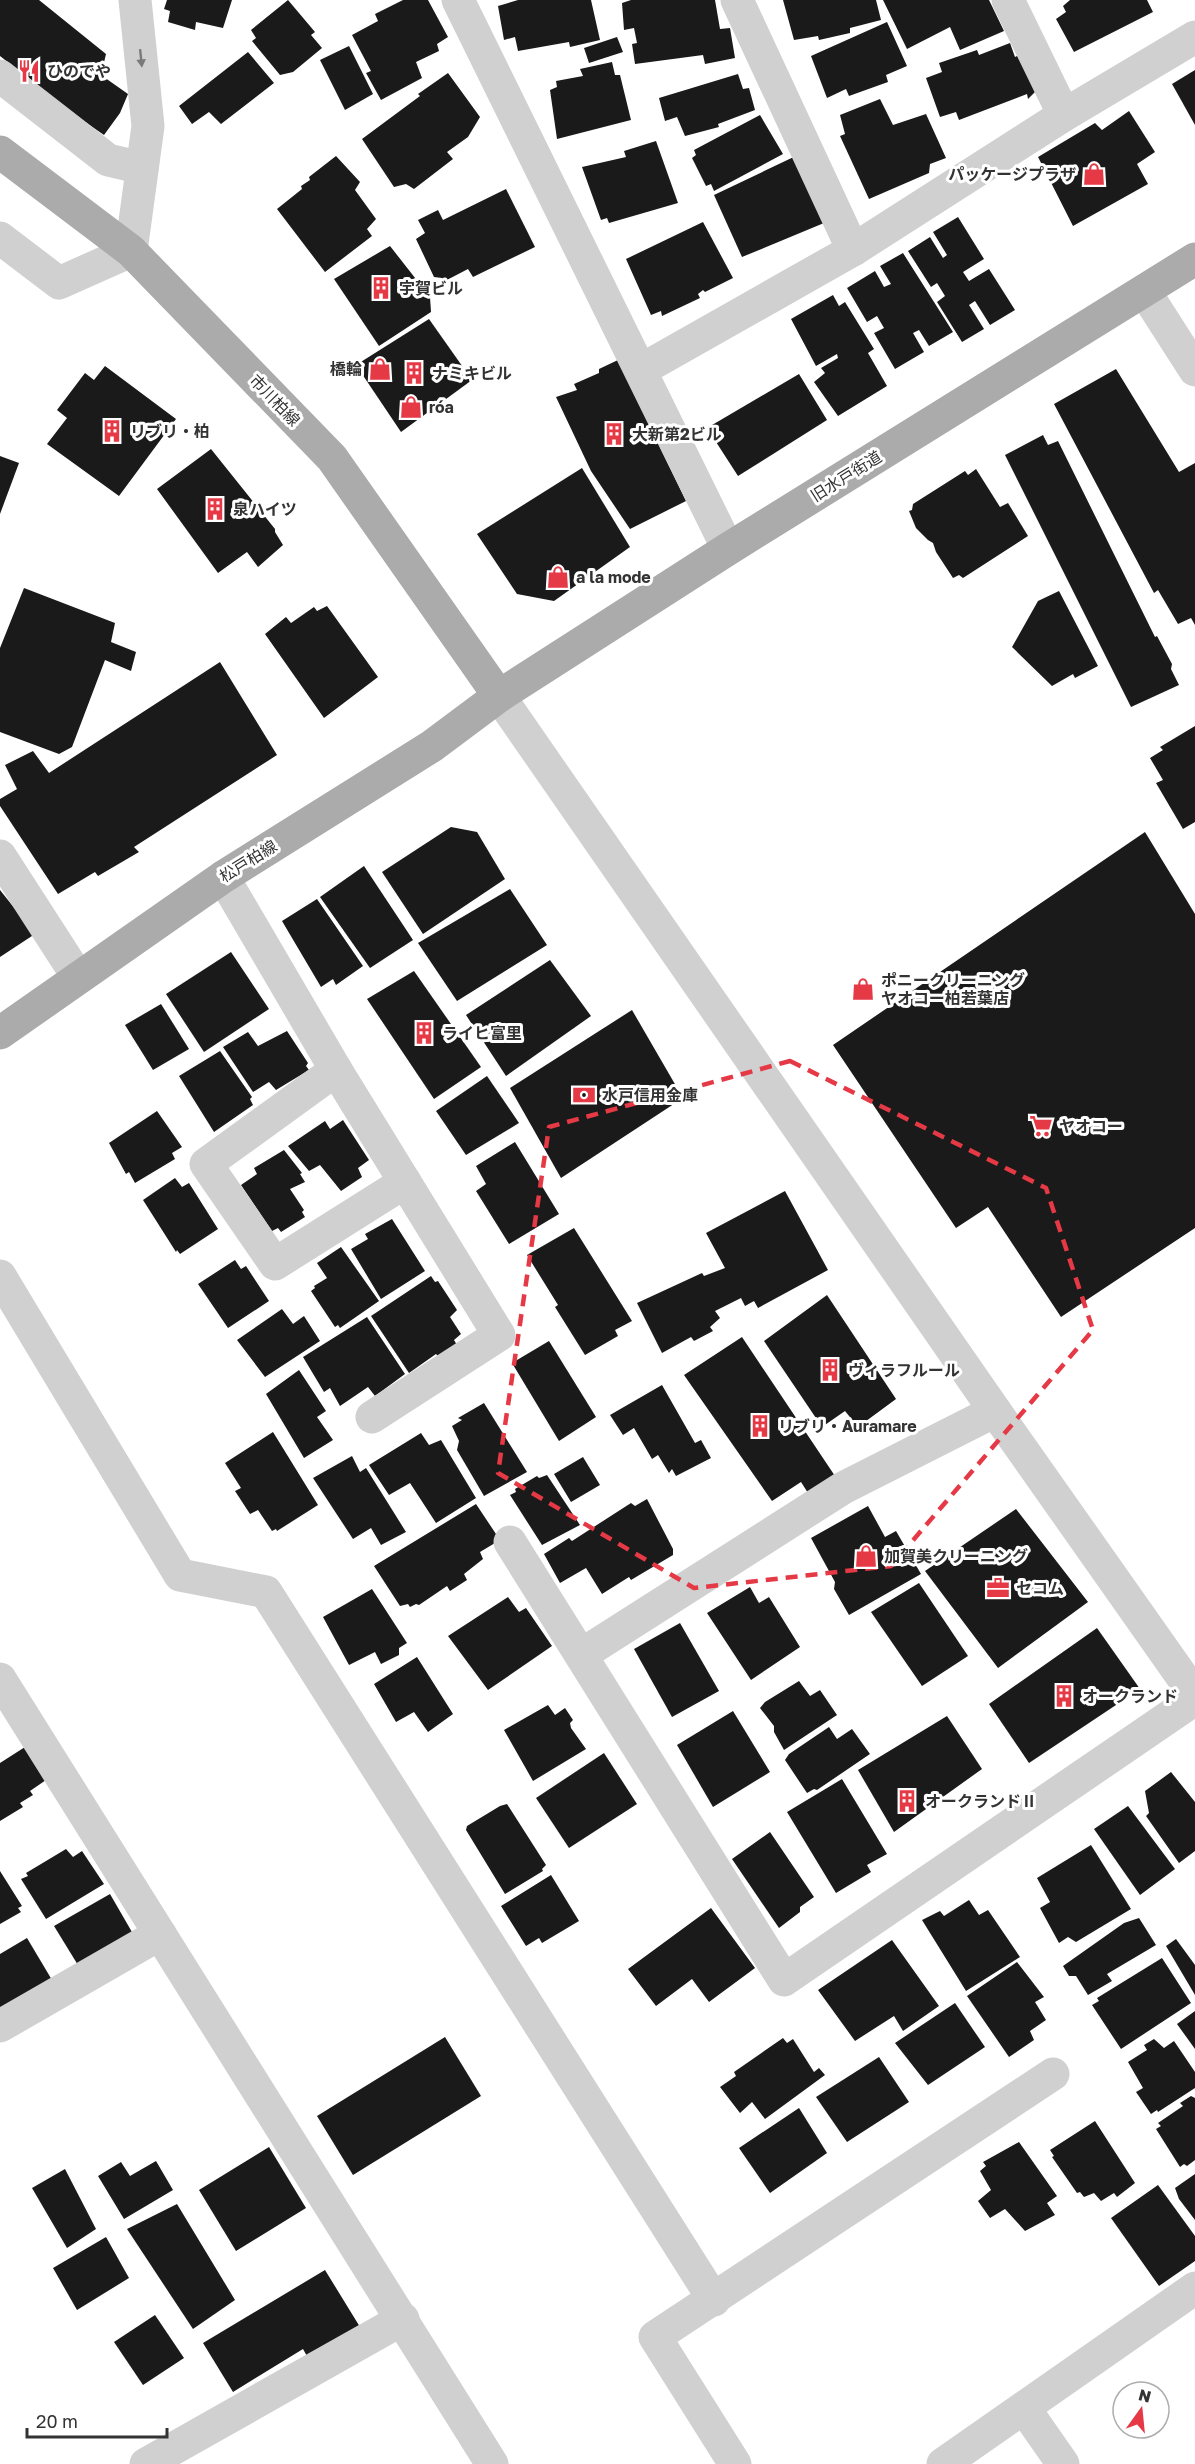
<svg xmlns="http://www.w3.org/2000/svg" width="1195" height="2464" viewBox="0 0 1195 2464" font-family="'Golos Text','Noto Sans JP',sans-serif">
<rect width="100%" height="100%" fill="#fff"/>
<g fill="#1a1a1a">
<path d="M0,0H39L106,54L101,75L128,94L120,113L104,135L75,115L0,56Z"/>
<path d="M167,0H232L223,28L196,22L195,30L168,22L170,11L164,9Z"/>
<path d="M288,0L315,32L311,35L322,48L293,72L280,75L252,41L256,38L251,30Z"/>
<path d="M403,0H428L448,37L437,44L439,51L416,62L422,78L381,100L366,73L371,71L352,35L378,21L375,14Z"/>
<path d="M518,0H591L600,40L570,47L569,42L518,51L515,37L504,40L498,6Z"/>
<path d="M631,0H715L720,29L730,28L735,58L705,64L703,55L635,64L632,44L637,43L634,28L624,30L622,3Z"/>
<path d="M783,0H876L881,20L850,28V33L819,40L818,36L794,40Z"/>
<path d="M883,0H989L1004,31L960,50L950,27L907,49Z"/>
<path d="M1070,0H1147L1153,12L1074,52L1056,19L1066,12L1063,6Z"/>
<path d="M887,22L907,66L886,75L888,82L849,96L846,89L827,98L811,56Z"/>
<path d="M617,37L623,52L589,63L584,48Z"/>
<path d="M1010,43L1015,57L1021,54L1036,91L1028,99L1027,94L959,120L956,112L940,117L926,78L942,72L939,63L977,50L979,55Z"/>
<path d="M349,46L373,94L345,110L320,60Z"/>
<path d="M248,52L274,83L221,124L209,112L192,124L179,106Z"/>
<path d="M612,62L615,75H620L631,120L557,139L550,90L557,87L556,81L583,76L580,69Z"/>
<path d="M1195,70V125L1172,84Z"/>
<path d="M448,73L480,117L468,137L447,152L453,159L414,189L406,184L394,187L362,139L420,96L418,94Z"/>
<path d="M738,74L743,89L749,88L755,110L718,124L719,127L685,136L677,117L665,121L659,98Z"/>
<path d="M880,99L893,125L926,114L946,158L930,164L929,173L869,199L840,136L845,134L840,115Z"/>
<path d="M1129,111L1155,152L1137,164L1148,184L1073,226L1038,157L1095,123L1102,130Z"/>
<path d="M760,115L783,154L714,191L711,184L706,186L692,158L696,155L694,150Z"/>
<path d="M656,141L678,203L609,223L607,218L601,220L582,167L626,157L624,151Z"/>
<path d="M800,154L824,223L742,257L714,195Z"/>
<path d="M336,156L360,182L355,190L376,219L367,229L372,236L325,272L277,209L302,189L301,186L310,180L309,177Z"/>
<path d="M506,189L535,247L473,277L468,269L443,282L442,278L434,277L416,239L425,233L418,220L438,210L443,220Z"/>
<path d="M958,217L984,259L963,272L969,281L989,269L1015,310L990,325L975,301L969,305L984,329L962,342L937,302L945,296L937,283L931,287L908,251L930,237L943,258L947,255L933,232Z"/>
<path d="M703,222L733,278L705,292L703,290L698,294L700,298L662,316L661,311L651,315L626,259Z"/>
<path d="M390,246L430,297L431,312L379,346L334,279Z"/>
<path d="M903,253L953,332L929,346L919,330L913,333L924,352L895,369L874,333L884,328L877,316L867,322L847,288L875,271L884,287L891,284L880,266Z"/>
<path d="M833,295L839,306L845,302L874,349L868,353L887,386L838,416L814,382L825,373L821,368L838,358L837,354L816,366L791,319Z"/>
<path d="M429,319L472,380L401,432L356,365Z"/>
<path d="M618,360L686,501L630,529L591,471L556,397L577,390L574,384L599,373V369Z"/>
<path d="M105,366L176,419L119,496L47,444L67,418L57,410L85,373L94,380Z"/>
<path d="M1116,369L1179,472L1195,463V625L1191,618L1178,624L1158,590L1154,593L1054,404Z"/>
<path d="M799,374L827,420L738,476L707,428Z"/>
<path d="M1043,435L1048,445L1058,441L1155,637L1157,636L1172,664L1171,669L1179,685L1131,707L1005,455Z"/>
<path d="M211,449L275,529V532L283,545L258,567L247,552L218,573L157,489Z"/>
<path d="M0,456L19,463L0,514Z"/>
<path d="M582,468L630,547L554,601L517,594L477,534Z"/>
<path d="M976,469L1000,507L1008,503L1028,536L963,578L959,575L953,578L936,552L933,543L928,540L916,528L909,511L912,510L913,504L965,471L968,475Z"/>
<path d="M24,588L115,623L111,642L136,652L131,671L105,660L72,747L59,754L0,732V648Z"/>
<path d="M1059,591L1098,666L1075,678L1073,674L1052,686L1012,647L1038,601Z"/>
<path d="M327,606L378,677L324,718L265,634L286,617L291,623L314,607L317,611Z"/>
<path d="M220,662L277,755L134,847L139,852L98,876L95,872L58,894L0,806V799L17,789L5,765L33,751L49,773Z"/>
<path d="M1195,726V822L1183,829L1156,783L1163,780L1150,758L1163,750L1160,747Z"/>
<path d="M451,827L477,832L505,879L423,934L382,872Z"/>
<path d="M1145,832L1195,914V1228L1061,1317L988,1207L956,1228L833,1045Z"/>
<path d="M364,866L413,940L370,968L320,897Z"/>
<path d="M510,889L547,945L457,1001L418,943Z"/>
<path d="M0,890L35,934L0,957Z"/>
<path d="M317,899L363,966L336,985L333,979L321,987L282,921Z"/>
<path d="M231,952L269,1009L204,1052L166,994Z"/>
<path d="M550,960L591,1016L506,1076L466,1015Z"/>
<path d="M414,971L481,1067L434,1099L367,999Z"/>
<path d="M161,1004L189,1049L153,1070L125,1025Z"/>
<path d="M632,1010L683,1098L561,1178L510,1088Z"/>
<path d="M287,1031L308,1063L306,1066L309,1070L276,1090L269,1082L253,1092L223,1047L248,1032L258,1046Z"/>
<path d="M220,1051L252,1097L250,1099L253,1105L214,1132L179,1076Z"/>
<path d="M487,1076L519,1123L466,1155L436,1111Z"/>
<path d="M157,1111L182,1147L172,1153L175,1159L135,1183L129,1172L126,1174L109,1143Z"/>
<path d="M343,1120L369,1160L358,1168L362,1177L341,1191L320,1165L309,1171L288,1146L325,1121L330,1129Z"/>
<path d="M515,1142L559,1214L509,1244L476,1191L486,1184L476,1166Z"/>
<path d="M284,1150L302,1173L300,1174L305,1182L290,1189L304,1210L302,1212L305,1217L281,1232L278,1228L272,1231L241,1185L257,1174L254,1168Z"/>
<path d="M175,1178L182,1187L189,1183L218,1229L180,1254L177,1250L176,1252L143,1200Z"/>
<path d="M785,1191L828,1270L758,1308L754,1301L745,1306L741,1298L715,1311L720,1318L710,1327L713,1331L694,1341L691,1337L662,1353L637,1303L702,1273L704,1276L725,1268L706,1233Z"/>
<path d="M392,1219L425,1271L381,1299L351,1249L368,1239L365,1234Z"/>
<path d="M574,1228L632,1321L615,1330L618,1336L585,1355L555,1307L558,1305L527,1255Z"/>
<path d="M341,1247L379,1301L340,1328L338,1325L335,1327L311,1291L315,1288L314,1286L327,1278L317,1263Z"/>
<path d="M235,1260L241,1269L246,1266L269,1301L228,1328L198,1284Z"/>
<path d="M431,1276L435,1282L438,1281L457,1310L450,1317L461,1334L454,1340L460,1350L444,1362L436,1354L409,1373L371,1316Z"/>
<path d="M827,1295L896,1399L858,1427L845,1411L822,1427L764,1341Z"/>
<path d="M282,1309L293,1324L304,1316L320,1341L265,1377L237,1340Z"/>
<path d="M367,1317L405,1374L375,1396L368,1387L340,1406L330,1388L324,1392L303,1357Z"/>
<path d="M742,1337L835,1476L808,1493L801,1482L772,1501L684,1375Z"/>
<path d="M549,1341L596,1417L559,1441L512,1363Z"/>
<path d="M299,1370L326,1411L317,1417L333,1440L304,1458L266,1394Z"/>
<path d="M662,1385L695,1443L701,1440L711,1458L676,1476L672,1469L669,1473L658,1455L652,1459L634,1428L623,1435L610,1415Z"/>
<path d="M484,1403L527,1472L484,1496L457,1450L459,1441L452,1426L462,1420L458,1418Z"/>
<path d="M273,1432L318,1505L277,1531L276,1529L272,1531L258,1510L250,1514L235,1491L241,1488L225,1463Z"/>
<path d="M421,1433L429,1445L441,1440L476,1498L436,1523L410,1483L389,1495L369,1465Z"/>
<path d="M352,1456L360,1472L366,1468L406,1532L381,1545L371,1528L353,1539L313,1478Z"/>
<path d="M583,1457L600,1485L571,1502L554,1474Z"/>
<path d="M547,1475L580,1525L542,1545L510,1495L516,1492L515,1489L537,1476L539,1478Z"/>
<path d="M647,1499L673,1549V1555L631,1580L629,1577L602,1594L586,1568L560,1583L544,1554L569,1538L572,1541L631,1503L635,1506Z"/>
<path d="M476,1504L500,1540L480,1552L483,1559L464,1574L467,1580L450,1591L447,1586L419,1605L416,1604L410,1607L408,1604L400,1606L374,1566Z"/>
<path d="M868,1506L885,1537L896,1531L921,1574L849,1615L834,1589L835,1582L811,1538Z"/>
<path d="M1016,1509L1088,1602L998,1668L925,1571Z"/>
<path d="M919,1583L968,1656L922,1686L871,1612Z"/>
<path d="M750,1587L759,1603L769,1597L800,1647L751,1680L707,1613Z"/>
<path d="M372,1589L407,1643L399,1648V1655L381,1664L375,1652L349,1665L323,1617Z"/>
<path d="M508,1597L519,1612L526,1608L552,1646L488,1690L448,1636Z"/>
<path d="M680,1623L719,1691L672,1717L634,1649Z"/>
<path d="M1097,1628L1140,1689L1029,1763L989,1704Z"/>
<path d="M417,1657L453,1714L428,1732L414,1712L396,1722L374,1684Z"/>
<path d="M799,1681L810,1696L820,1690L837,1715L784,1750L774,1732V1726L760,1708L765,1702Z"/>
<path d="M548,1705L555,1715L565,1708L573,1720L570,1723L571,1728L586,1749L533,1781L504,1730Z"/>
<path d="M733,1711L770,1772L713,1807L677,1745Z"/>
<path d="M947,1716L982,1769L894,1832L858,1770Z"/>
<path d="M829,1727L837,1739L852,1729L870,1754L817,1790L814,1789L807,1793L785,1760L789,1754Z"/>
<path d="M25,1747L46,1780L30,1791L33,1795L20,1803L23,1807L0,1821V1763Z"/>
<path d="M604,1753L637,1804L569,1848L536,1798Z"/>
<path d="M1171,1772L1195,1802V1851L1179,1863L1146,1816L1149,1813L1145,1791Z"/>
<path d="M842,1779L887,1854L867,1865L871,1872L836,1893L787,1812Z"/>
<path d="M507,1804L546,1865L542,1869L543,1871L505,1894L466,1830L467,1826L500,1806Z"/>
<path d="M1128,1806L1175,1869L1140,1895L1094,1829Z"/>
<path d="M770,1832L814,1897L800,1907V1912L779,1928L732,1859Z"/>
<path d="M1091,1845L1131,1909L1076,1942L1068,1937L1059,1943L1040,1908L1050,1902L1037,1878Z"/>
<path d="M66,1849L73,1857L82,1851L104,1884L46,1919L21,1879L28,1876L26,1873Z"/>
<path d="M0,1871L22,1906L18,1908L21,1912L0,1924Z"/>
<path d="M551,1875L579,1921L542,1943L539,1938L526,1946L501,1906Z"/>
<path d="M110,1894L136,1939L81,1970L54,1926Z"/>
<path d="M969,1900L979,1915L988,1910L1020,1957L966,1991L922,1920L940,1911L944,1916Z"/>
<path d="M711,1908L755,1968L709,2002L692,1979L656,2006L628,1969Z"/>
<path d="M1139,1918L1156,1945L1107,1974L1112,1981L1088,1995L1076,1976H1069L1063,1966L1124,1923Z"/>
<path d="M27,1938L52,1980L0,2014V1954Z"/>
<path d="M1176,1939L1195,1965V1995L1166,1946Z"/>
<path d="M892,1940L939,2006L903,2031L894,2016L855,2041L818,1990Z"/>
<path d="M1162,1958L1191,2003L1121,2049L1092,2005L1099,2001L1097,1998Z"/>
<path d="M1017,1962L1044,1997L1035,2002L1046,2020L1030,2031L1034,2040L1009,2057L967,1996Z"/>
<path d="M955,2003L985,2047L928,2085L895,2043Z"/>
<path d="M1195,2011V2049L1177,2024Z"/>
<path d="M445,2037L481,2096L353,2175L317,2116Z"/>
<path d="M783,2038L787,2043L793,2039L814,2072L819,2068L825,2075L765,2119L752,2102L740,2113L720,2087L736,2076L734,2072Z"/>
<path d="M1154,2039L1164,2048L1174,2041L1195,2072V2088L1158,2112L1157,2110L1151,2114L1136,2092L1143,2088L1128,2062L1147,2050L1144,2045Z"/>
<path d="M879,2057L909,2102L847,2142L816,2097Z"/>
<path d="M1191,2096L1195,2098V2160L1187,2166L1184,2164L1180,2167L1156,2129L1161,2126L1158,2123L1183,2106L1180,2103Z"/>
<path d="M799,2108L827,2153L770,2193L739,2148Z"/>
<path d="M1095,2121L1135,2183L1117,2197L1114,2193L1101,2201L1094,2193L1084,2197L1080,2192L1077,2193L1052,2157L1054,2156L1050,2150Z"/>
<path d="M1019,2142L1057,2196L1047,2203L1055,2215L1025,2231L1005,2209L990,2218L978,2201L991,2190L980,2171L986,2166L983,2162Z"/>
<path d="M269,2147L306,2208L236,2251L199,2190Z"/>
<path d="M156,2161L173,2190L124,2219L98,2176L121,2162L130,2176Z"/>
<path d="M65,2169L96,2229L67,2248L32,2188Z"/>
<path d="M1195,2174V2220L1179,2199L1175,2188Z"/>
<path d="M1158,2185L1195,2236V2261L1159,2286L1111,2218Z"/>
<path d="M177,2204L235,2300L193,2329L127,2229Z"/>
<path d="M106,2237L129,2278L77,2310L53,2268Z"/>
<path d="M325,2270L360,2327L308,2358L303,2349L233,2392L203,2343Z"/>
<path d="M155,2315L184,2358L143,2385L114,2342Z"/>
</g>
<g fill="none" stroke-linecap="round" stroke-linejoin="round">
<g stroke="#d0d0d0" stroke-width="33">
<path d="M458,0L728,549"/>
<path d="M737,0L853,250"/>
<path d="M1008,0L1064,115"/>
<path d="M0,76L108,160L142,168"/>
<path d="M0,238L59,283L131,251L148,126L135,0"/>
<path d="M1145,292L1195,370"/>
<path d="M641,370L853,250L1064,115L1195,37"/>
<path d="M499,696L995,1411L1195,1695"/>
<path d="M0,856L78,977"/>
<path d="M223,877L336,1070L499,1335L372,1417"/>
<path d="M336,1070L206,1164L275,1264L405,1182"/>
<path d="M0,1276L180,1575L266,1592L714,2300"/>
<path d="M510,1542L784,1980L1195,1699"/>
<path d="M581,1655L843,1488L995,1411"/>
<path d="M0,1679L492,2464"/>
<path d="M0,2026L160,1934"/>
<path d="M1024,2408L1063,2464"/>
<path d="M146,2464L403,2319"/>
<path d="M735,2464L655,2337L1053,2074"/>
<path d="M943,2464L1195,2288"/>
</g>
<g stroke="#ababab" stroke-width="33">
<path d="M0,152L131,251L332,458L499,696"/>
<path d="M0,1033L223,877L432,746L499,696L728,549L1195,259"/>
</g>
</g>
<defs><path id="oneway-solid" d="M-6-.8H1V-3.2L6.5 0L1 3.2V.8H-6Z" transform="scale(1.5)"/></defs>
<use fill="#7a7a7a" href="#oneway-solid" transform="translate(141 58) rotate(84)"/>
<path fill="none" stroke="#e63946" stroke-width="4.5" stroke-dasharray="12 8" stroke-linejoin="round" d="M790,1061L1046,1188L1093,1330L891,1566L694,1588L498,1473L549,1127Z"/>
<defs>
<g id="restaurant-bare" transform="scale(1.8)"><path d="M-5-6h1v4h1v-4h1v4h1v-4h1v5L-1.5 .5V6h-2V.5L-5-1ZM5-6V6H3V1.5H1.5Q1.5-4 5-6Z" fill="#e63946" stroke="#fff" stroke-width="2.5" paint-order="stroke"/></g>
<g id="shop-bare" transform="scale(1.8)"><path d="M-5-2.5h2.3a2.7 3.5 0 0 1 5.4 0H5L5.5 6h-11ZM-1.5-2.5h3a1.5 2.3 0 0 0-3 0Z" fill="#e63946" stroke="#fff" stroke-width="2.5" paint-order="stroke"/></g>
<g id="building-bare" transform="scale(1.8)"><path d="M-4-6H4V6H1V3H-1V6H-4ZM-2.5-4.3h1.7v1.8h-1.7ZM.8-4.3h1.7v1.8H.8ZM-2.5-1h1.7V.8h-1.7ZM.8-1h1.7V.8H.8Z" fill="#e63946" stroke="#fff" stroke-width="2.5" paint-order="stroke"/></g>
<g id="bank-bare" transform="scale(1.8)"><path d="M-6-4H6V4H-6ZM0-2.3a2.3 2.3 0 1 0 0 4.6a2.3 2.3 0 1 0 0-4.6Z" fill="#e63946" stroke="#fff" stroke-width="2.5" paint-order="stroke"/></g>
<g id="supermarket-bare" transform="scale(1.8)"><path d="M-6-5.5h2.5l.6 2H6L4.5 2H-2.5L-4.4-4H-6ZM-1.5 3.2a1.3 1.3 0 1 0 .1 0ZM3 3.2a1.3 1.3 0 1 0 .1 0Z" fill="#e63946" stroke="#fff" stroke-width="2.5" paint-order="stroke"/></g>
<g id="office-bare" transform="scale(1.8)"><path d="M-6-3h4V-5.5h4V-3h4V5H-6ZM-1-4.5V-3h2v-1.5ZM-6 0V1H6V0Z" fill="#e63946" stroke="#fff" stroke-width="2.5" paint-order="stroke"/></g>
</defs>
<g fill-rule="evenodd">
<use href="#restaurant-bare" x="29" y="71"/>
<use href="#shop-bare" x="1094" y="174"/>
<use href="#building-bare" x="381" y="288"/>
<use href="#shop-bare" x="380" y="369"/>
<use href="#building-bare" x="414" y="373"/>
<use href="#shop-bare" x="411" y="407"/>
<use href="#building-bare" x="112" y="431"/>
<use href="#building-bare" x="614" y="434"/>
<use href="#building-bare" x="215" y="509"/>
<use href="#shop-bare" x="558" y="577"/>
<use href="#shop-bare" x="863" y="989"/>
<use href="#building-bare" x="424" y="1033"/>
<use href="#bank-bare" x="584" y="1095"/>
<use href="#supermarket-bare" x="1041" y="1126"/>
<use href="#building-bare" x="830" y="1370"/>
<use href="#building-bare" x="760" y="1426"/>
<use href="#shop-bare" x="866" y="1556"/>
<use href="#office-bare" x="998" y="1588"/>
<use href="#building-bare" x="1064" y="1696"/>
<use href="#building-bare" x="907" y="1801"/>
</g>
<g text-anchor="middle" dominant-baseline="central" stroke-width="6" stroke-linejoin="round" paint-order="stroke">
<g font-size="16" font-weight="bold" fill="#333" stroke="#fff" text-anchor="start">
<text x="47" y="71">ひのでや</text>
<text x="1076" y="174" text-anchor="end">パッケージプラザ</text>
<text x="399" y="288">宇賀ビル</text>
<text x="362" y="369" text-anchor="end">橋輪</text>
<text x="432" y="373">ナミキビル</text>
<text x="429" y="407">róa</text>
<text x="130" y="431">リブリ・柏</text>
<text x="632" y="434">大新第2ビル</text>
<text x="233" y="509">泉ハイツ</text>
<text x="576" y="577">a la mode</text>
<text x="881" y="980">ポニークリーニング<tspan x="881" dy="18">ヤオコー柏若葉店</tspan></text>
<text x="442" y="1033">ライヒ富里</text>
<text x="602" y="1095">水戸信用金庫</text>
<text x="1059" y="1126">ヤオコー</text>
<text x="848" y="1370">ヴィラフルール</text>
<text x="778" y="1426">リブリ・Auramare</text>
<text x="884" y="1556">加賀美クリーニング</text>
<text x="1016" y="1588">セコム</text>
<text x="1082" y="1696">オークランド</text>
<text x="925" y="1801">オークランドⅡ</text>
</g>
<g font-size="16" fill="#333" stroke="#fff">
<text transform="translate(275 400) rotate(46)">市川柏線</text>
<text transform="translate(846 476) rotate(-32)">旧水戸街道</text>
<text transform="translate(248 861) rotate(-32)">松戸柏線</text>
</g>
</g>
<g transform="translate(1141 2410) rotate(15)"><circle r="28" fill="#ffffff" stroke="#adadad" stroke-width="1.5"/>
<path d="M0-4.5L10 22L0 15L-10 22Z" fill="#e63946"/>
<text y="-9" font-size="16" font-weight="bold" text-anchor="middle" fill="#333333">N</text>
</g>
<path d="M27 2428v9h140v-9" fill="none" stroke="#333333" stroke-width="3"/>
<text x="36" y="2428" font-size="18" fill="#333333" stroke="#ffffff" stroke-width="4.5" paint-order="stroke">20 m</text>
</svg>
